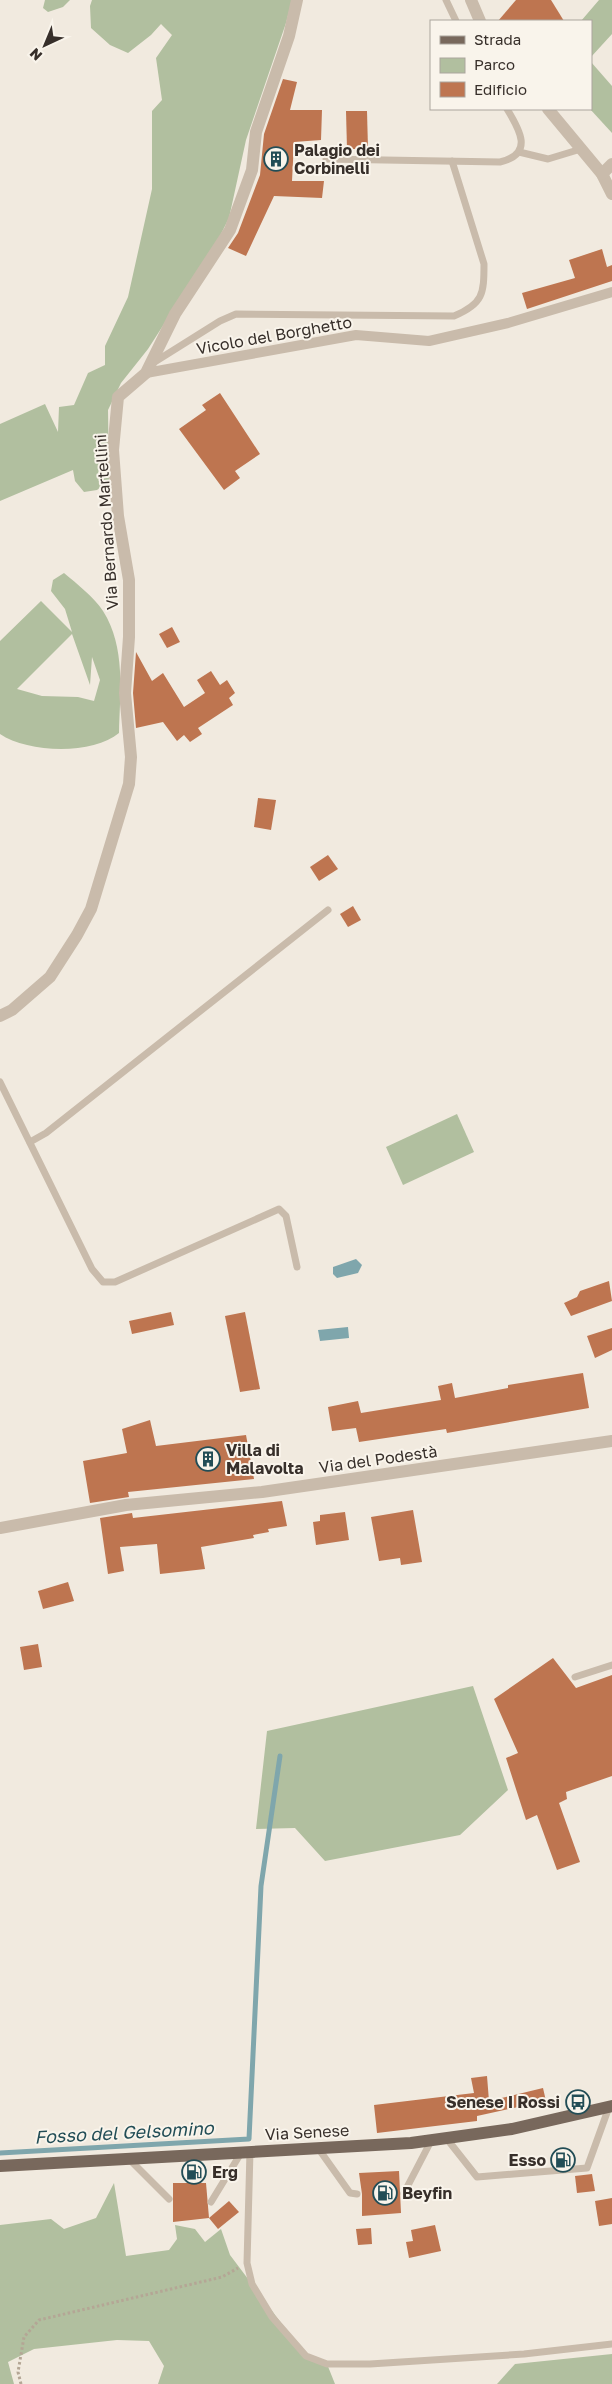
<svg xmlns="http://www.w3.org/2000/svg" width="612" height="2384" viewBox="0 0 612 2384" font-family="'Golos Text',sans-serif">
<rect width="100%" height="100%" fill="#f1eadf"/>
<g fill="#b1bf9f" fill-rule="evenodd">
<path d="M45,0H70L63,7L48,12L43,8Z"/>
<path d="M92,0H292L286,23L246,140L229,218L218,240L148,349L121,383L108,410L109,480L97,490L84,492L75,481L73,470L0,501V424L45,404L58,432L59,407L74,405L88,373L105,365V346L128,297L152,189V111L162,100L156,58L172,35L161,24L151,35L128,53L110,45L91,28L90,6Z"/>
<path d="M599,0H612V34L591,57V21H581Z"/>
<path d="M591,62L612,86V133L590,109Z"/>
<path d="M64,573C77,584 94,597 103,611C126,647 120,693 119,733C93,755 28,753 0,734V641L41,601L72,632L65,609L51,591L53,580ZM72,634L90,685L92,657L100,680L94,701L78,697L42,696L17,689Z"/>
<path d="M457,1114L474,1152L403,1185L386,1147Z"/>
<path d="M473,1686L508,1790L460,1835L325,1861L295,1828L256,1829L267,1731Z"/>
<path d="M114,2183L126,2256L169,2250L177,2239L175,2225L195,2229L205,2242L221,2229L230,2255L306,2356L327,2364L335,2384H158L164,2366L149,2341L117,2340L34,2349L8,2362L14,2384H0V2225L51,2219L64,2229L96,2218Z"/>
<path d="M612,2354V2384H497L515,2364Z"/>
</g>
<g fill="#7fa6ac">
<path d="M356,1259L362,1265L358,1273L337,1278L333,1274V1267Z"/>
<path d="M348,1327L349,1338L320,1341L318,1330Z"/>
</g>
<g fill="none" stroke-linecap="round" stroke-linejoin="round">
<path stroke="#7fa6ac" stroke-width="5" d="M0,2153L249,2139L261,1886L280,1756"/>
</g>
<g fill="#be7550">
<path d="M516,0H551L564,21H498Z"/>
<path d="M283,79L297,82L290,110H322L321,140L294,142L292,181H324L322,198L274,196L246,256L228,248L238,233L260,175L264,134Z"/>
<path d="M346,111H367L368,149H347Z"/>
<path d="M602,249L607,267L612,265V281L527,309L522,293L575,278L569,260Z"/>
<path d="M220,393L260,454L235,471L240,478L224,490L179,429L206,410L202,405Z"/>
<path d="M172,627L180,642L167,648L159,634Z"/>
<path d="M136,652L152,681L163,673L184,707L205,693L197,680L211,671L220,685L227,680L235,693L229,698L233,705L198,728L202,734L190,742L184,735L177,741L163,722L136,728L133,693Z"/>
<path d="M258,798L276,800L271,830L254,827Z"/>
<path d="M328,855L338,869L319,881L310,867Z"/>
<path d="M353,906L361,920L348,927L340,914Z"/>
<path d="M609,1281L612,1301L571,1316L564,1303L577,1297L580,1291Z"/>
<path d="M171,1312L174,1325L132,1334L129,1321Z"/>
<path d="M245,1312L260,1389L240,1392L225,1316Z"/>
<path d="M612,1328V1350L595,1358L587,1336Z"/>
<path d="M583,1373L589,1408L447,1433L446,1429L359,1442L356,1428L332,1431L328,1407L358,1401L361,1413L441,1400L438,1386L452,1383L455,1398L508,1388V1385Z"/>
<path d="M150,1420L156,1446L246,1435L254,1479L128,1492L129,1497L90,1503L83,1461L127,1453L122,1429Z"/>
<path d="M282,1501L287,1526L268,1529L269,1532L253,1535L254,1538L201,1547L205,1569L160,1574L157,1544L120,1547L124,1571L108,1574L100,1518L132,1513L133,1518Z"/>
<path d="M413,1510L422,1562L401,1565L400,1558L379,1561L371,1517Z"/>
<path d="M345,1512L349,1540L316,1545L313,1522L320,1521V1515Z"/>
<path d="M68,1582L74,1601L43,1609L38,1591Z"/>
<path d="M38,1644L42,1667L24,1670L20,1647Z"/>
<path d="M553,1658L576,1688L612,1675V1776L566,1792L567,1799L559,1803L580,1862L557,1870L537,1815L526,1820L506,1758L518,1753L494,1699Z"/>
<path d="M487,2076L489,2101L543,2088L546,2101L477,2116V2121L377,2133L374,2105L474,2093L471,2078Z"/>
<path d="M399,2171L401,2213L362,2216V2194L359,2173Z"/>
<path d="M592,2174L595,2191L577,2193L575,2176Z"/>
<path d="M173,2183H206L209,2218L173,2222Z"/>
<path d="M612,2198V2224L599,2226L595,2201Z"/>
<path d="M229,2201L239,2212L218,2229L209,2218Z"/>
<path d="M435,2225L441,2251L409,2258L406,2242L413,2241L411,2230Z"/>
<path d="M371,2228L372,2244L358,2245L356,2229Z"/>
</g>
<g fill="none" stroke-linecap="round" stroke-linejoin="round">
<path stroke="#b4a695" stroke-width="3" stroke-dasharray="2.5 2.5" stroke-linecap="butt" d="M21,2384L18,2372L24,2337L39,2320L222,2277L238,2268"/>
<g stroke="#c9bbab" stroke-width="7">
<path d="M446,0L456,21"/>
<path d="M519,152L548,159L581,149"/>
<path d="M326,159L500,162C534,154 520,130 507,109"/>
<path d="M153,363L220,321L236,314L454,316C483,304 484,294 484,264L452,161"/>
<path d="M0,1082L92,1269L103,1282H115L279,1209L286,1216L297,1267"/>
<path d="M30,1142L46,1133L328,910"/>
<path d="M575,1677L612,1665"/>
<path d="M447,2139L477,2177L587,2168L609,2107"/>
<path d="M318,2148L350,2193L357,2194"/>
<path d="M250,2151L247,2263L252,2284L272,2317L306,2356L327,2364H370L524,2354L612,2344"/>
<path d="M129,2159L169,2199"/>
<path d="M404,2193L431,2141"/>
<path d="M211,2202L241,2153"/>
</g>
<path stroke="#c9bbab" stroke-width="10" d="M146,373L356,335L429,341L508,323L612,292"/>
<g stroke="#c9bbab" stroke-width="12">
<path d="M471,0L480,21"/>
<path d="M548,109L602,174L612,194"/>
<path d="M602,174L612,164"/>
<path d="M0,1016L12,1010L50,977L77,935L91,909L129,784L131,757L125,693L129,637V580L118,516L113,450L118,397L146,373L175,314L230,230L252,170L256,132L289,36L297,0"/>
<path d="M0,1528L126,1505L262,1492L612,1441"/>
</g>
<path stroke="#78685c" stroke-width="12" d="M0,2166L411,2143L512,2129L612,2106"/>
</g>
<defs>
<g id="building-ring" transform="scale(1.25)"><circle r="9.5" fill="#f9f4eb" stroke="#224d56" stroke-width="1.5"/><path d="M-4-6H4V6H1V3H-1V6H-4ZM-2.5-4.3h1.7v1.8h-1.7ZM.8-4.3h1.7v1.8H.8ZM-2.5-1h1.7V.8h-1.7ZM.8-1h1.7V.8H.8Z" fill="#224d56"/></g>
<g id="bus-ring" transform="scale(1.25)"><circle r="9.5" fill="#f9f4eb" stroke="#224d56" stroke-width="1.5"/><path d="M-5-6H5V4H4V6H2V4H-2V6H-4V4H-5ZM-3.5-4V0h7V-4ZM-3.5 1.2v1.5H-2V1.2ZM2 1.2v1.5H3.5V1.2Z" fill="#224d56"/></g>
<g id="fuel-ring" transform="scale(1.25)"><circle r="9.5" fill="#f9f4eb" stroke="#224d56" stroke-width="1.5"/><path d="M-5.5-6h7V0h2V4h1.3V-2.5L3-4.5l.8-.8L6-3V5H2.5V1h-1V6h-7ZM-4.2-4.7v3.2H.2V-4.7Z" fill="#224d56"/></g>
</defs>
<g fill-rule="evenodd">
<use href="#building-ring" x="276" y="159"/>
<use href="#building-ring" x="208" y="1459"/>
<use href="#bus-ring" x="578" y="2102"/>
<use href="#fuel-ring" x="563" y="2160"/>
<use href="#fuel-ring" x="194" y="2172"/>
<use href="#fuel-ring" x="385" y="2193"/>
</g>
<g text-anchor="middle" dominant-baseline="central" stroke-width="4" stroke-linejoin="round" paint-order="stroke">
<g font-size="16" font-weight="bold" fill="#372f2a" stroke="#f9f4eb" text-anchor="start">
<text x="294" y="150">Palagio dei<tspan x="294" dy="18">Corbinelli</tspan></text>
<text x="226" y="1450">Villa di<tspan x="226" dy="18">Malavolta</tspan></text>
<text x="560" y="2102" text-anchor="end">Senese I Rossi</text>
<text x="546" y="2160" text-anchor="end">Esso</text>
<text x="212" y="2172">Erg</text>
<text x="402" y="2193">Beyfin</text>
</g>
<g font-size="16" fill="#372f2a" stroke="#f9f4eb">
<text transform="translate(274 335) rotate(-10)">Vicolo del Borghetto</text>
<text transform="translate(106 522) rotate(-94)">Via Bernardo Martellini</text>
<text transform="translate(378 1459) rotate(-8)">Via del Podestà</text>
<text transform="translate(307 2132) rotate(-3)">Via Senese</text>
</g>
<g font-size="18" font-style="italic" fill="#224d56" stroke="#f9f4eb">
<text transform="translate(124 2132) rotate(-3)">Fosso del Gelsomino</text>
</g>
</g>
<rect x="430" y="20" width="162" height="90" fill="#f9f4eb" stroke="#aba59e"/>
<rect x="440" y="36" width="25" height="8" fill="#78685c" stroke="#aba59e"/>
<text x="474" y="45" font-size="15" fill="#372f2a">Strada</text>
<rect x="440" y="58" width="25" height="15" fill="#b1bf9f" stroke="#aba59e"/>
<text x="474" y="70" font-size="15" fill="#372f2a">Parco</text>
<rect x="440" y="82" width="25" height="15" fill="#be7550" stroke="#aba59e"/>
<text x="474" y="95" font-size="15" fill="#372f2a">Edificio</text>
<g transform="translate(45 45) rotate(224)" stroke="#f9f4eb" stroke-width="4" paint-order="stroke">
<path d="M0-4L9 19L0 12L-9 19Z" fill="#372f2a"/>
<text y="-8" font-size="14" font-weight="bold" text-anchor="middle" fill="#372f2a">N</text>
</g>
</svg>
